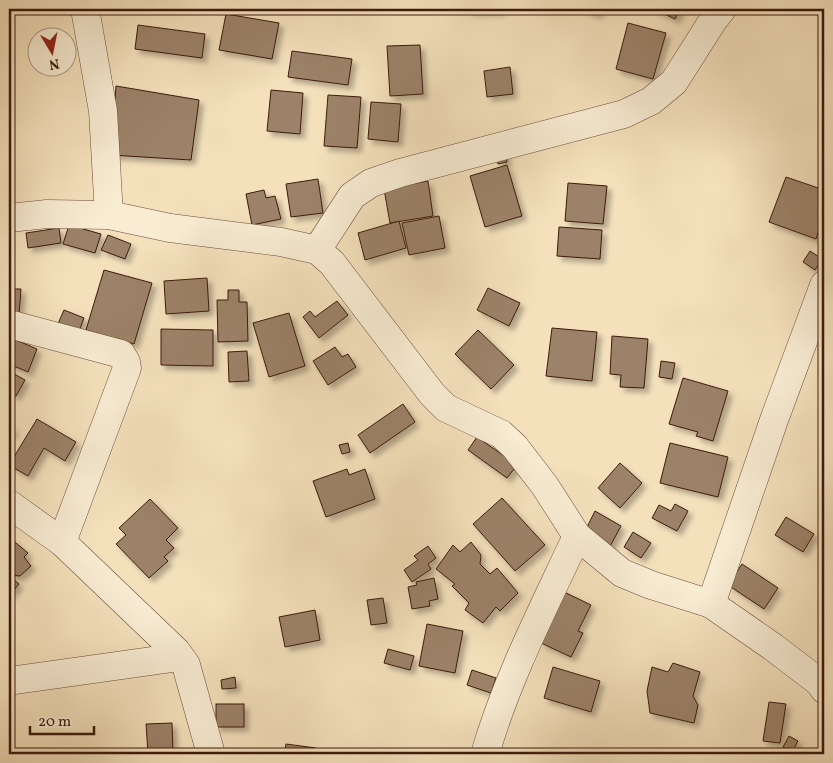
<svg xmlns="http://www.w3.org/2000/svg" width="833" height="763" viewBox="0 0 833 763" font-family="Vollkorn,serif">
<defs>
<filter id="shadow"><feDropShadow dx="4.5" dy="4.5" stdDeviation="2.5" flood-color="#0004"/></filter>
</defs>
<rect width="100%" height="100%" fill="#f4e1bc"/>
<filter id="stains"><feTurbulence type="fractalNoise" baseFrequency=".004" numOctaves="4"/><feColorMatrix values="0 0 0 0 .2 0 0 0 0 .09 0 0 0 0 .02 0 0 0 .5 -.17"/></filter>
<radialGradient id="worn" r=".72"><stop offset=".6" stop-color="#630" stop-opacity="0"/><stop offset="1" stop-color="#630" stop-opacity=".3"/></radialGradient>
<g fill="#9c8268" stroke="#3c1b0e" filter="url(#shadow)">
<rect x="470" y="9" width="31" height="2"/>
<path d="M582,9H600L598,14Z"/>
<path d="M654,9H680L675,19Z"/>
<path d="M226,14L279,23L272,59L219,50Z"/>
<path d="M628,23L666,33L653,79L616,69Z"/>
<path d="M138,25L205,34L202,58L135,49Z"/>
<path d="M420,45L423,94L390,96L387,46Z"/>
<path d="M292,51L352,59L348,85L288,77Z"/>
<path d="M510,67L513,94L487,97L484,71Z"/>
<path d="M116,86L199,100L191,160L111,155Z"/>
<path d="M271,90L303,93L300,134L267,131Z"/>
<path d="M328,95L361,97L357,148L324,146Z"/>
<path d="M371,102L401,104L398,142L368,139Z"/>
<path d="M505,151L507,162L498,164L496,153Z"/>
<path d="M507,165L522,216L485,227L470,176Z"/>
<path d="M786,177L824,190V214L816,239L769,222Z"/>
<path d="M318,179L323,213L291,217L286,184Z"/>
<path d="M428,181L433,216L390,223L384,189Z"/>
<path d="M568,183L607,186L603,224L565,221Z"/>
<path d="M264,190L266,198L275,196L281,219L252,225L246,194Z"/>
<path d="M439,216L445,248L409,255L402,223Z"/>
<path d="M399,221L406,248L365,260L358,233Z"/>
<path d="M69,225L101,234L95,253L63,244Z"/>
<path d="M559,227L602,230L600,259L557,256Z"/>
<path d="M59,228L61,243L28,248L26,233Z"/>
<path d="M108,235L131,244L125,259L101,250Z"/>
<path d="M810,251L822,259L815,270L803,262Z"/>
<path d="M104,270L152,283L134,344L86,330Z"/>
<path d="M207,278L209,311L166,314L164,281Z"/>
<path d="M488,288L520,303L509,326L477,310Z"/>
<path d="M9,289H21L19,315H9Z"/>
<path d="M228,290H239V302H247L248,341L218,342L217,300H228Z"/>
<path d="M337,301L348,315L319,338L303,317L310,311L315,317Z"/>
<path d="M64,310L84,318L78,334L57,326Z"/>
<path d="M289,313L305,366L269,377L253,323Z"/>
<path d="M552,328L597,332L592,381L546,376Z"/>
<path d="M161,329L213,330V366L161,365Z"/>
<path d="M478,330L514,365L491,389L455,354Z"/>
<path d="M612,336L648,339L644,388L620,387L621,375L610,374Z"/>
<path d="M9,337L37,349L28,372L9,364Z"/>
<path d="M335,347L342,357L348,354L356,367L328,385L313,361Z"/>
<path d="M247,351L249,381L229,382L228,352Z"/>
<path d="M661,361L675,363L672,379L659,377Z"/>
<path d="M9,371L25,380L16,396L9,392Z"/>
<path d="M683,378L728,391L713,441L696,436L698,432L669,424Z"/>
<path d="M403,404L415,422L370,453L358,435Z"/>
<path d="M37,419L76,442L65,461L44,448L28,476L9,465Z"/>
<path d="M9,425L14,430L9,435Z"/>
<path d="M477,437L517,465L507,478L468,450Z"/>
<path d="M348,443L350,452L342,454L339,445Z"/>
<path d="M670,443L728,457L718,497L660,483Z"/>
<path d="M620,463L642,483L620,508L598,488Z"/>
<path d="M347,469L349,475L365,469L375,499L326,517L313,481Z"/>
<path d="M502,498L545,545L515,571L473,524Z"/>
<path d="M150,499L178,528L166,540L174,548L164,557L168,561L149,578L116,544L126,535L119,528Z"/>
<path d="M675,504L688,511L677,531L652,518L659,505L671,511Z"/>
<path d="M595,511L621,526L607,552L581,539Z"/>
<path d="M786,517L814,534L803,552L775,535Z"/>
<path d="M633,532L651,543L641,558L624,547Z"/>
<path d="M10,538L28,553L24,557L31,566L20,576L9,575Z"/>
<path d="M471,542L481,555L480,564L490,574L497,568L518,593L500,611L496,607L483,623L465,610L469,603L452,586L455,584L436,569L453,545L460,552Z"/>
<path d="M428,546L436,558L428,564L431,569L412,582L404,570L418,560L414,556Z"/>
<path d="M742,564L778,588L764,609L728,585Z"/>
<path d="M9,576L19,584L9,596Z"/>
<path d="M434,578L438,599L429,601L430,606L412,609L408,587L417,585L416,582Z"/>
<path d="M558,589L591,605L578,631L583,633L571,657L541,643Z"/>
<path d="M383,598L387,623L371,625L367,600Z"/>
<path d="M315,610L320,640L285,647L279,617Z"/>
<path d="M427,624L463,631L455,673L419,666Z"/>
<path d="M388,649L414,656L410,670L384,663Z"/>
<path d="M673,663L700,672L693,696L698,705L694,723L650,713L647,691L652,667L668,672Z"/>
<path d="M553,667L600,681L591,712L544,698Z"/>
<path d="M472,670L496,678L491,693L467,685Z"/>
<path d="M235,677L236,688L222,689L221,680Z"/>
<path d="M769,702L786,704L780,743L763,741Z"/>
<rect x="216" y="704" width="28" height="23"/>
<path d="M172,723L173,754H148L146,724Z"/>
<path d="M789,736L798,741L792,752L783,747Z"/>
<path d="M286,744L316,748L315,754H284Z"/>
</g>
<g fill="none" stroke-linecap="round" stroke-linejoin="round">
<g stroke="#6a4c3a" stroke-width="29">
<g id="minor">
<path d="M85,9L103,111L109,215"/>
<path d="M9,218L47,214L109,215L170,228L281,242L317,250L332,263L432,394L446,408L501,434L515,447L545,486L577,536L622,573L651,585L711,604L773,647L819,682L824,689"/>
<path d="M317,250L352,196L371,183L400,173L624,114L651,101L674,82L712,22L722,9"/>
<path d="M9,324L121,354L126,362L127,368L62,542"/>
<path d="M9,504L62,542L176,651L186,665L211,754"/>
<path d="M711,604L774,420L824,285"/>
<path d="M9,681L180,657"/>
<path d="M485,754C507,678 544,607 577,536"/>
</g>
</g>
<use href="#minor" stroke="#f8ecd3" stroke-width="28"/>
</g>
<rect width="833" height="763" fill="none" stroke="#f4e1bc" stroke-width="30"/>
<rect x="10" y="10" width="813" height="743" fill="none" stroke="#3c1b0e" stroke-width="2.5"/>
<rect x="15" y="15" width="803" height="733" fill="none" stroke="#3c1b0e"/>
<g transform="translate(52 52) rotate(170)"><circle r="24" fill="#f8ecd3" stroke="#ad9884"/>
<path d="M0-4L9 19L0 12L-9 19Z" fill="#8f2418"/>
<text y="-8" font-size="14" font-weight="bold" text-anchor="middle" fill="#3c1b0e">N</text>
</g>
<path d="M30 726v8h64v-8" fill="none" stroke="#3c1b0e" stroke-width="2.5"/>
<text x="38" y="726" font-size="15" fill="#3c1b0e" stroke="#f8ecd3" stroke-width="4" paint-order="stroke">20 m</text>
<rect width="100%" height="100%" filter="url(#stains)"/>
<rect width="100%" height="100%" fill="url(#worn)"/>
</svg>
